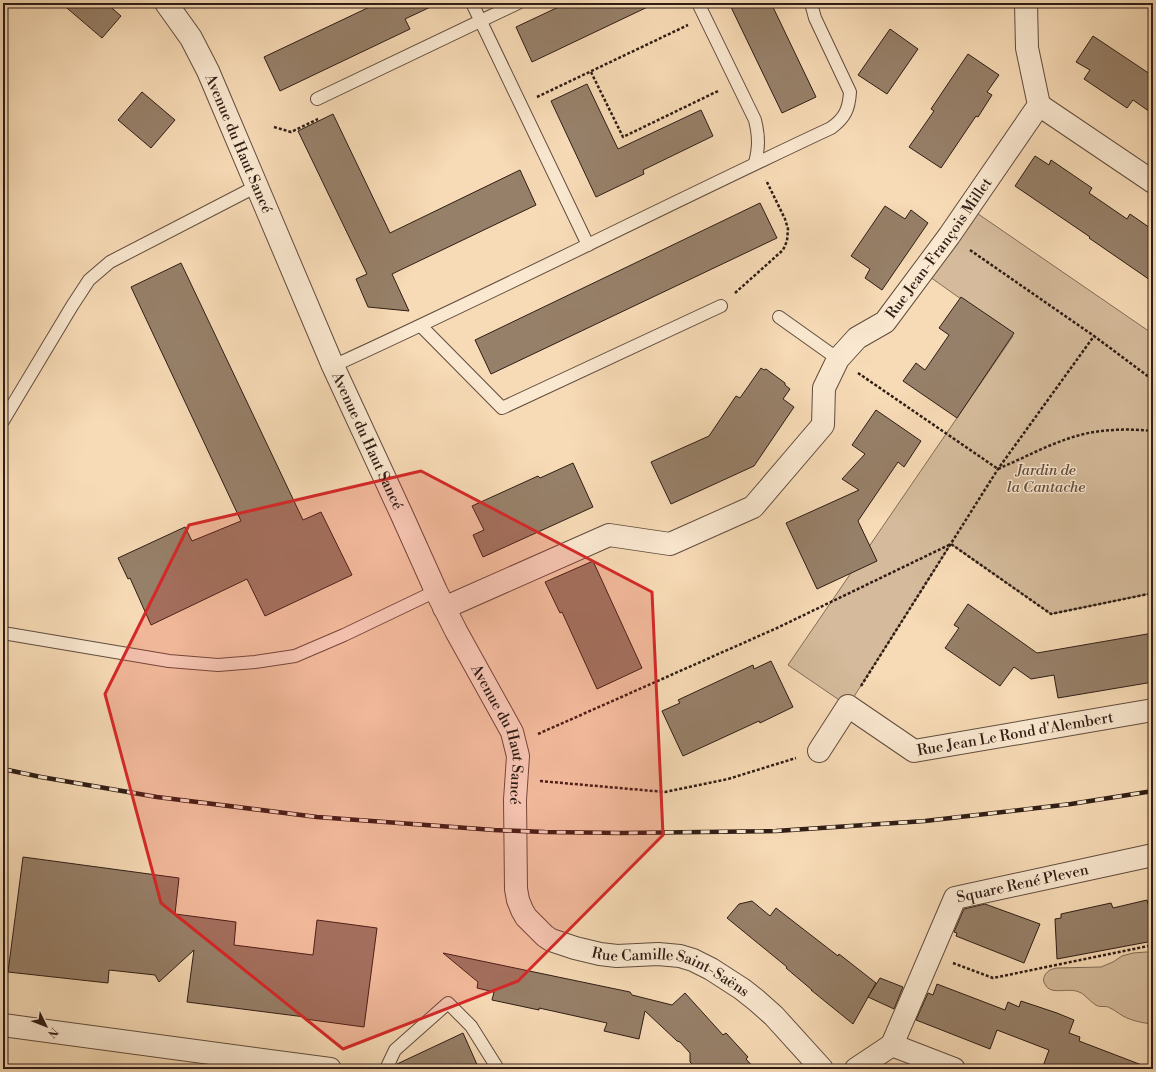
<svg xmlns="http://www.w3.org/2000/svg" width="1156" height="1072" viewBox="0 0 1156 1072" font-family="'Libre Bodoni',serif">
<rect width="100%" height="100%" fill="#f7dbb6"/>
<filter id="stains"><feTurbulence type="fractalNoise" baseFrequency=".005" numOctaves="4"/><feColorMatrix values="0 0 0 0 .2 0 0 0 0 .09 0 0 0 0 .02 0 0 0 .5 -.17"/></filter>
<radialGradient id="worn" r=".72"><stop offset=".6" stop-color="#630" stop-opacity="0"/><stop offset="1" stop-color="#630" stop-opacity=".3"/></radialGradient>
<g fill="#d5bb9b" stroke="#826c58">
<path d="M968,207L1153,334V593L1051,614L951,544L848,706L788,665L1013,336L923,272Z"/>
<path d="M1146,952H1153V1024C1143,1023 1132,1021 1123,1016C1119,1014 1115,1010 1110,1008C1106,1005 1100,1008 1096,1005C1089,1001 1085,994 1079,992C1068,987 1050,996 1045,984C1043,981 1043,979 1045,975C1048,970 1052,969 1057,968L1101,967L1113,962L1122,956L1133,953Z"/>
</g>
<g fill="#978069" stroke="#2f1d15">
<path d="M61,3H106L121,16L102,38Z"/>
<path d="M378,3H439L405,19L410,29L280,91L264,57Z"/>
<path d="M567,3H656L532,62L516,27Z"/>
<path d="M729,3H771L816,97L782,113Z"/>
<path d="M890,29L918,49L887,94L858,75Z"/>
<path d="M1093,36L1153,76V114L1133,100L1127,108L1084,79L1090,70L1076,62Z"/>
<path d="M968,54L999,75L987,92L992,95L978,117L976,116L941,168L909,147L934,111L931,109Z"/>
<path d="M587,84L618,149L701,110L713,136L643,170L644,174L596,197L551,101Z"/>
<path d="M142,92L175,120L151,148L118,120Z"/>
<path d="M333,114L390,233L520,170L536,205L392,274L409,311L368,307L356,279L367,274L298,131Z"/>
<path d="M1035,156L1049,165L1051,160L1092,188L1089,193L1127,219L1130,214L1153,230V282L1089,238L1090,237L1015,186Z"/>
<path d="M760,203L777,238L491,374L475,340Z"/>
<path d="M885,206L905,219L911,210L928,223L882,290L865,278L870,269L851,256Z"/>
<path d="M181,263L303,520L321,512L352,575L265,616L247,579L151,625L130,578L128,579L118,558L185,527L192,541L241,521L131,287Z"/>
<path d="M961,297L1014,333L957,418L903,381L916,363L925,370L949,335L939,328Z"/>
<path d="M761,368L764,370L766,369L785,383V385L790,389L783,399L794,407L754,466L671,504L651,462L709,436L736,396L740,398Z"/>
<path d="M876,410L921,441L904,467L898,462L858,521L877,561L817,589L786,523L859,490L842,479L865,454L852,445Z"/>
<path d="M573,463L593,507L483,557L473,535L484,530L472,506L538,476L540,478Z"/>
<path d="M593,561L642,668L597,689L562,612L560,613L545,582Z"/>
<path d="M968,604L1037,653L1153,633V682L1058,698L1054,675L1031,679L1014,667L1000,686L945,648L959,628L954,625Z"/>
<path d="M771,661L793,707L760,723L759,721L683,756L662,711L680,703L678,700L753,665L754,669Z"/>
<path d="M23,857L179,878L175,914L236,922L234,945L313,955L317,920L377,928L364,1027L305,1019V1017L187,1002L194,950L159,982L155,975L109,970L108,983L8,972Z"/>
<path d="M1147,900L1150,912L1153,911V941L1057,959L1055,919L1061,918V914L1111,903L1113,908Z"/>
<path d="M752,901L770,916L776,908L838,956L839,954L876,983L853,1024L811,990H812L786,968L787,967L727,918L739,904Z"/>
<path d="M985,904L1040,924L1024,963L956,936L957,933L954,932L964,909Z"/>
<path d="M443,953L630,992L632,995L672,1005L685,993L723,1035L726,1033L748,1057L746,1059L755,1069H697L690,1062V1053L680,1042L677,1041L645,1011L639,1039L604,1031L607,1023L539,1008V1010L492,1000L494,992L477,988L478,982Z"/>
<path d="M880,978L903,987L894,1009L868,997Z"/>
<path d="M937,984L1005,1010L1008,1002L1019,1007L1021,1001L1057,1013L1074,1020L1069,1033L1080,1037L1079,1041L1147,1067L1146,1069H1042L1049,1050L997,1030L990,1049L916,1020L928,993L933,995Z"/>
<path d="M463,1033L479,1069H394L397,1064Z"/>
</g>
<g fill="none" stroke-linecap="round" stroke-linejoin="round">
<g stroke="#614c3d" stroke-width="14">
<g id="lane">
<path d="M472,3L588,245"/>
<path d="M698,3L755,120C759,137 759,147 755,163"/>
<path d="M317,99L518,3"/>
<path d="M779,317L838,359"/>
<path d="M421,326L502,408L721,306"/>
<path d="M333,366C500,290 664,206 831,128C845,118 849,109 850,92L815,18L812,7V3"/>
<path d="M3,421L72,306L89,280L110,262L257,186"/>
<path d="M3,633L169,661L218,665L255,662L295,656L344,635L436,591"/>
<path d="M386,1069L395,1050L448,1003L471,1026L498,1069"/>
</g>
</g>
<g stroke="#614c3d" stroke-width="24">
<g id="street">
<path id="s1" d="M166,3L191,38L208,71L333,366L401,513L436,591L456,631L512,732L518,756L515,800L516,889L518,900L522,910L526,917L545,936L551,940L575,948L600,954L617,956L658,954L680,956L693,960L711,969L742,989L756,1000L774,1016L822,1069"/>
<path d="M1039,105L1153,182"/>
<path id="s2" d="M444,608L609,535L670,544L753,507L823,425L824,388L838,359L857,338L885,322L949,236L1039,105L1027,48L1026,3"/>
<path id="s3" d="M819,751L848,706L914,751L1153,710"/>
<path d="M3,1025L330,1069"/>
<path id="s4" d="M892,1045L955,898L1153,855"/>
<path d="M856,1069L892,1045L954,1069"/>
</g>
</g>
<g stroke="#2f1d15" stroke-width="2.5" stroke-dasharray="3 2" stroke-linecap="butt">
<path d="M591,72L623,137L718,91"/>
<path d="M537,97L688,25"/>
<path d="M274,127L291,132L318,119"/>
<path d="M970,250L1094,336"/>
<path d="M735,293L783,250L787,241L788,229L785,219L766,180"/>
<path d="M858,373L998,469C1028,456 1062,437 1094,432C1114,429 1133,429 1153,431"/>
<path d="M861,686L998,469L1094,336L1153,380"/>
<path d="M538,734L777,628L951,544L1051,614L1153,593"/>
<path d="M540,781L665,792L728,779L796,758"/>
<path d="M953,963L993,978L1153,945"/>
</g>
<use href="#lane" stroke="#fae8d0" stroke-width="12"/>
<use href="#street" stroke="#fae8d0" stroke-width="22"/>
<g stroke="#2f1d15" stroke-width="4.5">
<path id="rail" d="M3,769L41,777L157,797L317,817L494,830L545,832L621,833L776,831L925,821L1071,804L1153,791"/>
</g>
<use href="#rail" stroke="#fae8d0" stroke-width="3" stroke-dasharray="9" stroke-linecap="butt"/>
</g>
<path fill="#d62828" fill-opacity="0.2" stroke="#d62828" stroke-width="3" stroke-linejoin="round" d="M421,471L652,592L663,835L518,981L343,1049L161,903L105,694L189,525Z"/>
<g text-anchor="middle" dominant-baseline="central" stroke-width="3" stroke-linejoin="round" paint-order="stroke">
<g font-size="15" fill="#2f1d15" stroke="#fae8d0">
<text stroke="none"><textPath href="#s1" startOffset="159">Avenue du Haut Sancé</textPath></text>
<text stroke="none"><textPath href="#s2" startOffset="662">Rue Jean-François Millet</textPath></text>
<text stroke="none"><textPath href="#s1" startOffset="483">Avenue du Haut Sancé</textPath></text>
<text stroke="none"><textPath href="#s3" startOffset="236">Rue Jean Le Rond d'Alembert</textPath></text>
<text stroke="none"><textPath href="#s1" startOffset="807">Avenue du Haut Sancé</textPath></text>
<text stroke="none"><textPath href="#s4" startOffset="229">Square René Pleven</textPath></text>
<text stroke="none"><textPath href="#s1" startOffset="1156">Rue Camille Saint-Saëns</textPath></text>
</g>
<g font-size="15" font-style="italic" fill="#614c3d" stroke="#fae8d0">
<text x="1046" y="470">Jardin de<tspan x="1046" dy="17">la Cantache</tspan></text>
</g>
</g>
<rect width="1156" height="1072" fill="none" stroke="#f7dbb6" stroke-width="16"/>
<rect x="4" y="4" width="1148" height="1064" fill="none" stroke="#2f1d15" stroke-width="2"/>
<rect x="8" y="8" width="1140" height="1056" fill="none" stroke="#2f1d15"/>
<g transform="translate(46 1026) rotate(133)" stroke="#fae8d0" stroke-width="3" paint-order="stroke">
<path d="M0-3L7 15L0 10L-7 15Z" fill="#2f1d15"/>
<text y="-6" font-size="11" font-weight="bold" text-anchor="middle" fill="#2f1d15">N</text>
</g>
<rect width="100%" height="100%" filter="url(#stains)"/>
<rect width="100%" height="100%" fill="url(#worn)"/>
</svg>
